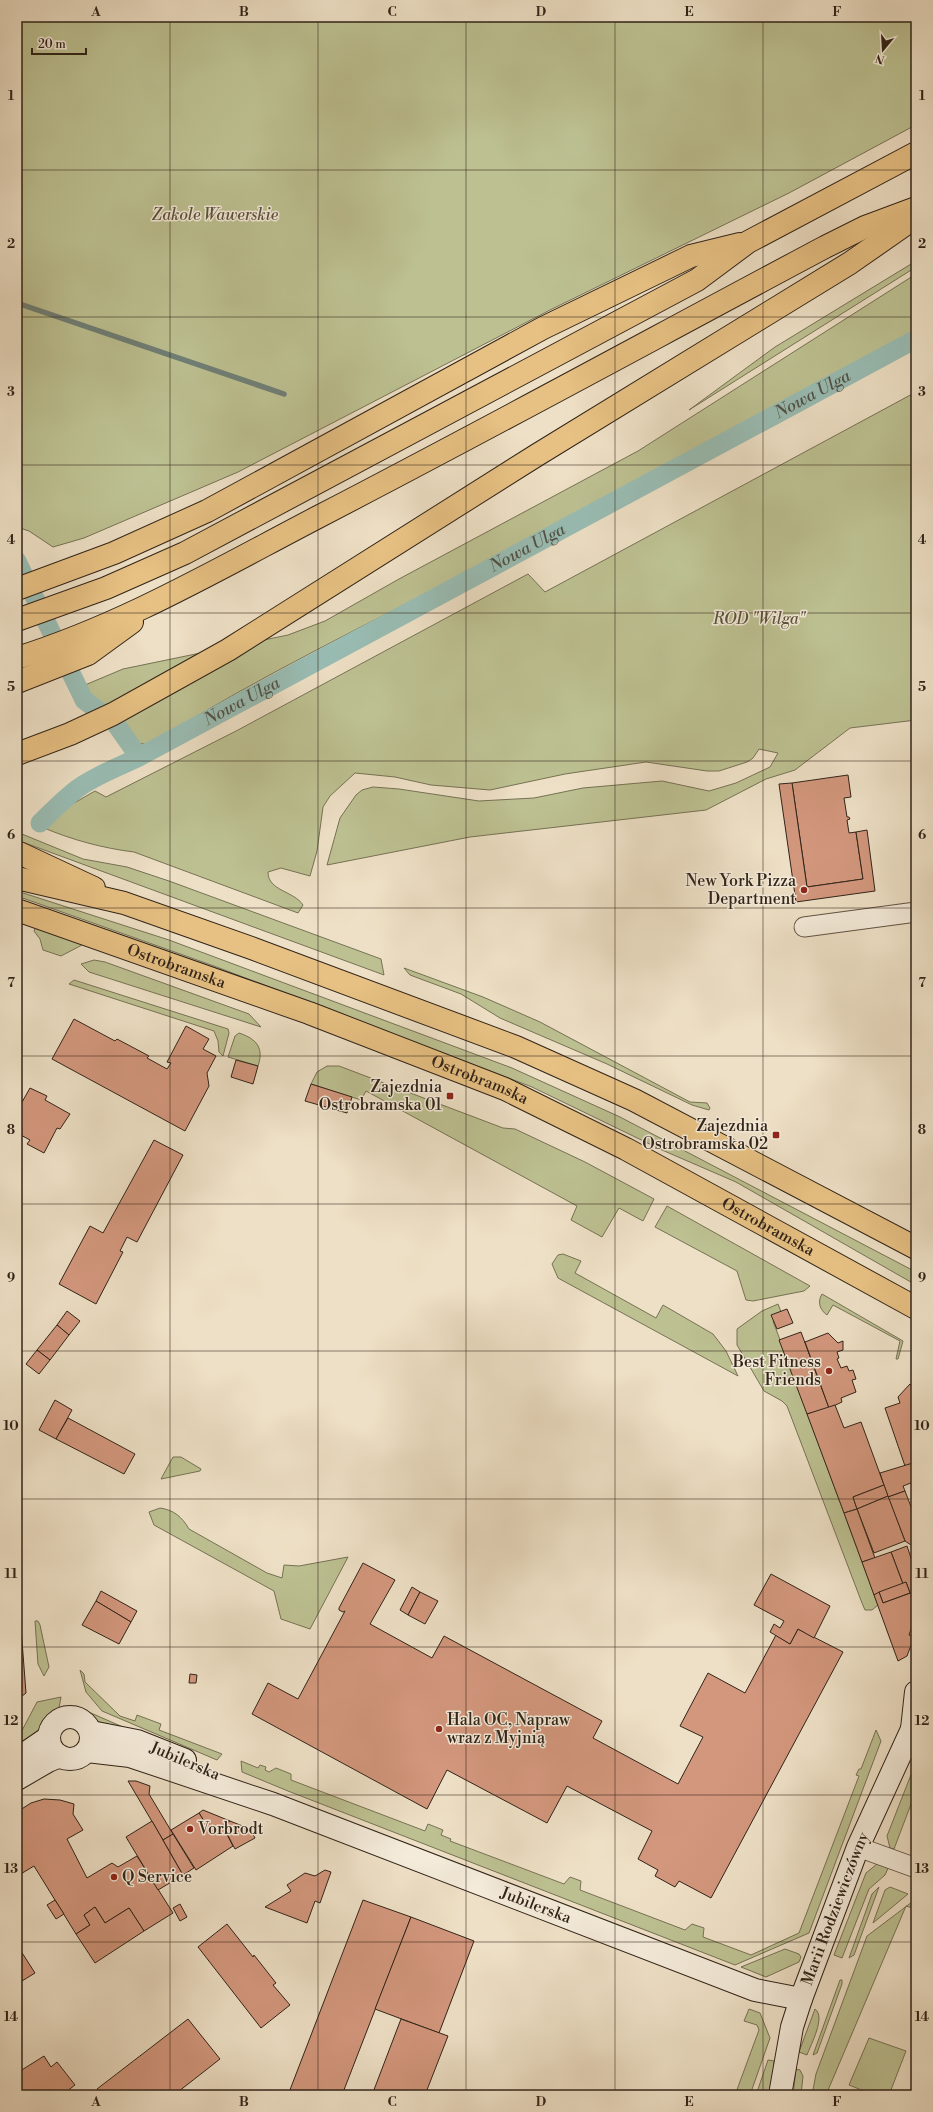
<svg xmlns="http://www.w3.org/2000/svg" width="933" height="2112" viewBox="0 0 933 2112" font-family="'Libre Bodoni',serif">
<rect width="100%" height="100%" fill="#eee0c6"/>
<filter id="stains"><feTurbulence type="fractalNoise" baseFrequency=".005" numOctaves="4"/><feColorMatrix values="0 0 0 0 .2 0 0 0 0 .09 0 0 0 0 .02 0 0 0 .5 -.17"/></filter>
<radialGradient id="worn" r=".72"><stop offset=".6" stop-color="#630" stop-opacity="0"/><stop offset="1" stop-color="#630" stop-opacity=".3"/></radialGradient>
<g fill="#bdc192" stroke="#767255">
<path d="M17,17H916V123L910,128L789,193L552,309L238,472L84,538L53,547L29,531L17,527Z"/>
<path d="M916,261V267L689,410L775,347Z"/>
<path d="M916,274V333C773,409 631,487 488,562C374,621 257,677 149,745L138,743L121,726L92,699L85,685L123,669L288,635L325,621L399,579L638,451Z"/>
<path d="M916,392V720L850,728L795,770L766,779L706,810L470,837L327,865L340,818L356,795L362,790L373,787L399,789L479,801L534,798L583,788L662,781L709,791L736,783L770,767L778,753L759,749L753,758L747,762L719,771H707L646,762L565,774L490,790L431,785L395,777L355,773L330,796L323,807L317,851L310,876L281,868L268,872C268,891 294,891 303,905L298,913L134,852C102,848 73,840 44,828L62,810L95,791L106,797L238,730L528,574L545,592Z"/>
<path d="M17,832L83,859L127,867L169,881L381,959L384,975L17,840Z"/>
<path d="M17,891L169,940L512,1068L620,1117L916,1272V1285L736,1182L662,1150L532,1087L214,966L17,896Z"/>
<path d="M36,926L81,942L82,945L61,956L43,950L40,939L34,931Z"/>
<path d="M94,960L105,962L249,1014L261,1027L89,972L81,964Z"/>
<path d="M404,968L483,997L540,1022L690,1102L707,1103L710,1108L709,1110L692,1105L607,1064L500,1018L461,994L410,975Z"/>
<path d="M74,980L228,1029L229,1033L223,1056L219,1052L218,1041L214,1031L69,984Z"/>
<path d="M239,1033C257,1039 264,1048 258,1066L228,1057L235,1036Z"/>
<path d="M327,1066H339L503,1128L515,1129L585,1162L654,1199L643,1221L619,1208L602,1237L571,1220L577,1206L366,1091L361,1100L311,1084L317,1072Z"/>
<path d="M667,1206L810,1286L804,1291L753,1301L746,1300L737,1271L655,1227Z"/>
<path d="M563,1254L581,1261L575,1273L656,1318L663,1305L713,1334L726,1351L738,1376L558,1278L552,1264L558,1255Z"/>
<path d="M822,1294L903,1341L898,1359H896L900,1341L833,1305L827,1315C820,1310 817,1302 822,1294Z"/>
<path d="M778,1304L783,1317L773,1321L878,1605L872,1610H865L862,1603L787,1406L782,1401L764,1391L737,1345V1329L762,1311Z"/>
<path d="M173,1457H181L201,1469L200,1471L161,1479Z"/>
<path d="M160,1508C174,1510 182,1517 189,1529L267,1573L282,1578L284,1565L299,1566L348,1557L310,1629L281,1619L274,1591L154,1525L149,1512Z"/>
<path d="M35,1621H38L40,1625L49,1667L44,1676L38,1664Z"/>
<path d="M80,1670L84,1674L85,1682L120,1716L135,1721L137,1715L161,1724L159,1730L222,1754L217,1760L102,1711L86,1692Z"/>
<path d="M61,1697L59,1708L47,1721L41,1731L17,1750V1740L37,1702Z"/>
<path d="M84,1710L148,1738L98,1725Z"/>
<path d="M876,1730L881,1741L809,1933L735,1965L288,1791L242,1772L241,1761L258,1768L260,1765L266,1767L265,1770L269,1772L276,1768L291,1774V1780L425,1831L428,1824L443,1830L441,1835L451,1839L450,1841L564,1884L570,1877L581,1881L580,1890L685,1930L692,1924L704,1928L703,1937L751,1955L799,1933L859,1776L856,1775L859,1769H861Z"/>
<path d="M916,1762V1791L894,1849L890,1848L887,1836Z"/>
<path d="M877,1864L889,1866L885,1875L869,1889L842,1958L834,1955L866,1873Z"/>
<path d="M879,1887L854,1955L849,1958L872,1894Z"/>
<path d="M890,1887L908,1894L873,1923L885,1890Z"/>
<path d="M916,1899V1909L906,1906L826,2095H812L816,2074L867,1936Z"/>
<path d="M785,1949L799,1954L801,1957L799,1962L766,1977L741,1967Z"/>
<path d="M840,1980H842V1984L817,2053L813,2055Z"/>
<path d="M749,2009L760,2013L770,2038L750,2095H735L759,2030L757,2025L744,2021Z"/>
<path d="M815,2009C826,2017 811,2044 807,2055L799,2052Z"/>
<path d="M869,2038L906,2051L889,2095H874L849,2085Z"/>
<path d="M768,2060L774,2061L773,2085L769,2095H756Z"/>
<path d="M796,2069L800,2070L803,2076L801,2095H793Z"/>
</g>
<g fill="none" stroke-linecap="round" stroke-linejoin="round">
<path stroke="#6f7f76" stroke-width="5.5" d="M17,303L284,394"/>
<g stroke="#99bdb4" stroke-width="19">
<path d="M17,561L84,700L115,723L139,757"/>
<path id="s1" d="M40,823C52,811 64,799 77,789C96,775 119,767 139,757L916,339"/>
</g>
</g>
<g fill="#d3977d" stroke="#302318">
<path d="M848,775L851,797L844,798L847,817H849L850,819L847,820L849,833L856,832L863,879L807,887L792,783Z"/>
<path d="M792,783L807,887L863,879L856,832L867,830L875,891L796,902L779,784Z"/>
<path d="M74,1019L115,1041L117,1039L149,1056L147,1058L167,1069L171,1063L167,1062L186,1026L209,1039L203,1049L216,1056L207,1073L209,1086L185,1131L52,1059Z"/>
<path d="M236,1060L258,1066L253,1084L231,1077Z"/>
<path d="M311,1084L352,1097L347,1113L305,1101Z"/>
<path d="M30,1088L47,1096L45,1100L70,1114L60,1129L57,1128L44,1153L27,1144L30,1140L17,1133V1111Z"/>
<path d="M154,1140L183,1155L137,1242L127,1237L120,1251L123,1252L96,1304L59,1284L90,1226L103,1233Z"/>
<path d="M787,1309L793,1323L777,1329L771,1315Z"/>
<path d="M67,1311L80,1321L69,1335L57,1325Z"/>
<path d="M57,1325L69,1335L50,1360L37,1350Z"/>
<path d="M801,1332L829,1408L807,1414L779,1340Z"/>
<path d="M828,1333L838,1343L843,1341V1350L837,1352L839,1358L837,1359L841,1368L847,1366L849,1371L853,1370L856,1379L852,1380L856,1392L841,1398L842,1402L829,1408L805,1342Z"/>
<path d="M37,1350L50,1360L39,1374L26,1364Z"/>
<path d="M910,1384L916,1389V1462L905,1466L885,1408L900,1403L898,1397Z"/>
<path d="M55,1400L72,1410L56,1439L39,1430Z"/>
<path d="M835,1405L844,1428L861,1422L884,1485L853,1497L857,1509L844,1513L807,1414Z"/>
<path d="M68,1418L135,1454L124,1474L56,1439Z"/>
<path d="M916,1462V1481L903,1486L905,1491L888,1497L880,1473Z"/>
<path d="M884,1485L888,1496L857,1509L853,1497Z"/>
<path d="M905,1491L913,1512L916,1511V1546L914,1547L905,1541L888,1497Z"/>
<path d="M888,1496L905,1541L874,1553L857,1509Z"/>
<path d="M857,1509L875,1558L862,1562L844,1513Z"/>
<path d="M907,1546L916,1573V1591L910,1593L906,1582L903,1584L891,1552Z"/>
<path d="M891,1552L903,1584L874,1595L862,1562Z"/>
<path d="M363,1563L395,1580L370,1624L432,1658L444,1636L602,1721L593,1738L678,1784L703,1737L680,1726L708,1673L745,1693L776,1635L790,1644L798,1629L843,1652L711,1898L679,1881L675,1887L655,1876L658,1870L638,1859L652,1831L567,1786L547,1823L447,1770L427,1809L252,1714L268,1683L298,1699L345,1611L343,1612L339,1610V1608Z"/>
<path d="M771,1574L830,1606L814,1638L798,1629L790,1644L770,1632L774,1624L780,1628L784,1621L754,1605Z"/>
<path d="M906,1582L910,1593L883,1603L879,1592Z"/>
<path d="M412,1587L420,1592L408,1615L400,1610Z"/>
<path d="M101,1591L137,1611L131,1622L96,1601Z"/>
<path d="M916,1591V1616L909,1635L914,1637L907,1656L898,1661L874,1595L879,1592L883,1603Z"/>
<path d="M420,1592L438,1601L425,1624L408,1615Z"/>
<path d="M96,1601L131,1622L119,1644L82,1625Z"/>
<path d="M17,1622L21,1628L26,1693L17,1700Z"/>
<path d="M190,1674L197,1675L196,1683H189Z"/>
<path d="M128,1781H136L150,1786L149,1794L173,1834L163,1840Z"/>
<path d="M44,1799L60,1800L74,1804L73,1814L83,1830L67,1839L87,1878L112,1863L118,1867L137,1856L173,1913L144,1931L129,1908L105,1923L95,1907L84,1915L90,1925L76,1934L34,1866L19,1875L17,1872V1816L19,1814L17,1812L31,1803Z"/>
<path d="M203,1810L230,1821L211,1832L199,1813Z"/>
<path d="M199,1813L211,1832L222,1825L233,1846L196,1870L171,1830Z"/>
<path d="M152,1821L183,1875L158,1890L126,1837Z"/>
<path d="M230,1821L250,1829L255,1838L235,1849L223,1826Z"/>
<path d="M173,1834L194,1868L183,1875L163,1840Z"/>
<path d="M325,1870L331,1872L320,1903L315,1901L307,1923L265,1907L291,1891L287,1885L305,1873L315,1876Z"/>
<path d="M55,1900L64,1914L56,1919L47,1905Z"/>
<path d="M363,1900L411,1917L342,2095H288Z"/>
<path d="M180,1904L187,1917L180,1921L173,1908Z"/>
<path d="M95,1907L105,1923L129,1908L144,1931L95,1963L76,1934L90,1925L84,1915Z"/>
<path d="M411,1917L474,1941L439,2033L375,2009Z"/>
<path d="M227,1924L253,1957L254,1955L276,1983L273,1985L290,2005L261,2028L198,1947Z"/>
<path d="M17,1945L35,1973L17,1984Z"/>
<path d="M188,2019L220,2059L174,2095H102L97,2089Z"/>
<path d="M401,2019L448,2036L425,2095H372Z"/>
<path d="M44,2056L51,2067L57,2062L75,2085L62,2095H17V2073Z"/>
<path d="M503,2091L516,2095H502Z"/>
</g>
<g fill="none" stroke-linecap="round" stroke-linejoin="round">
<g stroke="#605244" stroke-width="21">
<g id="street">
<path d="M804,927L916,912"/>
<path d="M858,1847L916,1868"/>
</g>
</g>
<g stroke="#302318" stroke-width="24">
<g id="secondary">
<circle cx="70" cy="1738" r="21"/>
<path d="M912,1729L916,1692"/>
<path d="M91,1732L137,1741L185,1760"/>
<path id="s2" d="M87,1751L130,1756L273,1804L755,1990L801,1999"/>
<path d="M17,1759L49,1737"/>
<path d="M17,1779L48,1761L60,1756"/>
<path id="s3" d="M780,2095L792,2027L801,1999L858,1847L912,1729L916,1723"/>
</g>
</g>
<g stroke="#302318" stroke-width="24">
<g id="primary">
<path d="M17,589L114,553L207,511L543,328L691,256L740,244"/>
<path d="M17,620L106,588L185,553L697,280L748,242L916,153"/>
<path d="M17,658C123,625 220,568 318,517C488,429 656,337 825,247L865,227L916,208"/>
<path d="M17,682L88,654L132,622"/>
<path d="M17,754L70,734L113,714L228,650L537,455L850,263L916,217"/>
<path d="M17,852L94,888"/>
<path d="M17,878L124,903L254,949L516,1047L634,1100L916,1248"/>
<path id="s4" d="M17,910L309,1013L505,1089L626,1149L916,1308"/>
</g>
</g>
<use href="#street" stroke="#f4ebda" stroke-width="19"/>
<use href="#secondary" stroke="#f4ebda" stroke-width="22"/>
<use href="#primary" stroke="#e7c083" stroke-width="22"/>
</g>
<path fill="none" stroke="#302318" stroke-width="1" stroke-opacity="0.55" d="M170,17V2095M318,17V2095M466,17V2095M615,17V2095M763,17V2095M17,170H916M17,317H916M17,465H916M17,613H916M17,761H916M17,908H916M17,1056H916M17,1204H916M17,1351H916M17,1499H916M17,1647H916M17,1795H916M17,1942H916"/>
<g fill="#8f2418" stroke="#f4ebda" stroke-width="1.5">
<circle cx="804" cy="890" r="4"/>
<rect x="446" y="1092" width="8" height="8" rx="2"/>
<rect x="772" y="1131" width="8" height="8" rx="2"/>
<circle cx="829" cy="1371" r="4"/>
<circle cx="439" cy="1729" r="4"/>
<circle cx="190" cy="1829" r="4"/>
<circle cx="114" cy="1877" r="4"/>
</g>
<g text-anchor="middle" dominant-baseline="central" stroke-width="3" stroke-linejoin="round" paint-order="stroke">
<g font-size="16" font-style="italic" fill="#5a523d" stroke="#f4ebda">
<text x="215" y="215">Zakole Wawerskie</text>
<text x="759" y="619">ROD "Wilga"</text>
</g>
<g font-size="16" fill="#302318" stroke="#f4ebda" text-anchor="end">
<text x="796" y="881">New York Pizza<tspan x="796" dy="18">Department</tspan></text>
<text x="442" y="1087">Zajezdnia<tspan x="442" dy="18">Ostrobramska 01</tspan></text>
<text x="768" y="1126">Zajezdnia<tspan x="768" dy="18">Ostrobramska 02</tspan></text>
<text x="821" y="1362">Best Fitness<tspan x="821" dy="18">Friends</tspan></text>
<text x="447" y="1720" text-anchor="start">Hala OC, Napraw<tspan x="447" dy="18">wraz z Myjnią</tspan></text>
<text x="198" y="1829" text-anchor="start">Vorbrodt</text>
<text x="122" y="1877" text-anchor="start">Q Service</text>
</g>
<g font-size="16" fill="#302318" stroke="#f4ebda">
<text stroke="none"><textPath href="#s4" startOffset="169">Ostrobramska</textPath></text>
<text stroke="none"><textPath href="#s4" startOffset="493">Ostrobramska</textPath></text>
<text stroke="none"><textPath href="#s4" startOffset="817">Ostrobramska</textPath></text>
<text transform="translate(185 1761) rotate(23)">Jubilerska</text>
<text stroke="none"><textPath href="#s2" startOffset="476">Jubilerska</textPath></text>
<text stroke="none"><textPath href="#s3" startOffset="195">Marii Rodziewiczówny</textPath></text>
</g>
<g font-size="17" font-style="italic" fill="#505147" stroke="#f4ebda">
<text stroke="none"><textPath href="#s1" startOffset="885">Nowa Ulga</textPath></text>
<text stroke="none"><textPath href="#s1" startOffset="561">Nowa Ulga</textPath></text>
<text stroke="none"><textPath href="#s1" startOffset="237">Nowa Ulga</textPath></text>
</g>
</g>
<rect width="933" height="2112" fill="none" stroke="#eee0c6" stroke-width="44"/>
<g transform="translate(883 50) rotate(198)" stroke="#f4ebda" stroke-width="3" paint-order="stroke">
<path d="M0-3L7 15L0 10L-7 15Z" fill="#302318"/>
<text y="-6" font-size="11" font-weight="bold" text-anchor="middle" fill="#302318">N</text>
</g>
<path d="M32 48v6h54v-6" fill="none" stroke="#302318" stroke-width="2"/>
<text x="38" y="48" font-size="12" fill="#302318" stroke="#f4ebda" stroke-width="3" paint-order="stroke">20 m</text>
<rect x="22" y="22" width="889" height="2068" fill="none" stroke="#302318" stroke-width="1.5"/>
<g font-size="13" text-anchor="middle" font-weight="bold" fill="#302318">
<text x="96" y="16">A</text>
<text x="244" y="16">B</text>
<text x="392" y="16">C</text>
<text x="541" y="16">D</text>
<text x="689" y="16">E</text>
<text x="837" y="16">F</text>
<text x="11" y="100">1</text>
<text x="922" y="100">1</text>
<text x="11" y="248">2</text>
<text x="922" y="248">2</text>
<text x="11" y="396">3</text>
<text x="922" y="396">3</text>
<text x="11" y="544">4</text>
<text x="922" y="544">4</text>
<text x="11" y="691">5</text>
<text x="922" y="691">5</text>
<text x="11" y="839">6</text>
<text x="922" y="839">6</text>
<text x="11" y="987">7</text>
<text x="922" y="987">7</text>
<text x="11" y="1134">8</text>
<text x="922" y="1134">8</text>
<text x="11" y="1282">9</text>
<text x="922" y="1282">9</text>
<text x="11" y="1430">10</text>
<text x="922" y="1430">10</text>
<text x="11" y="1578">11</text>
<text x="922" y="1578">11</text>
<text x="11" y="1725">12</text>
<text x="922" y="1725">12</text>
<text x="11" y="1873">13</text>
<text x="922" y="1873">13</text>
<text x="11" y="2021">14</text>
<text x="922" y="2021">14</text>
<text x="96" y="2106">A</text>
<text x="244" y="2106">B</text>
<text x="392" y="2106">C</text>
<text x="541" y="2106">D</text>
<text x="689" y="2106">E</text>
<text x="837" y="2106">F</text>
</g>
<rect width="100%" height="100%" filter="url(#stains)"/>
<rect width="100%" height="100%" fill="url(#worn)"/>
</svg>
